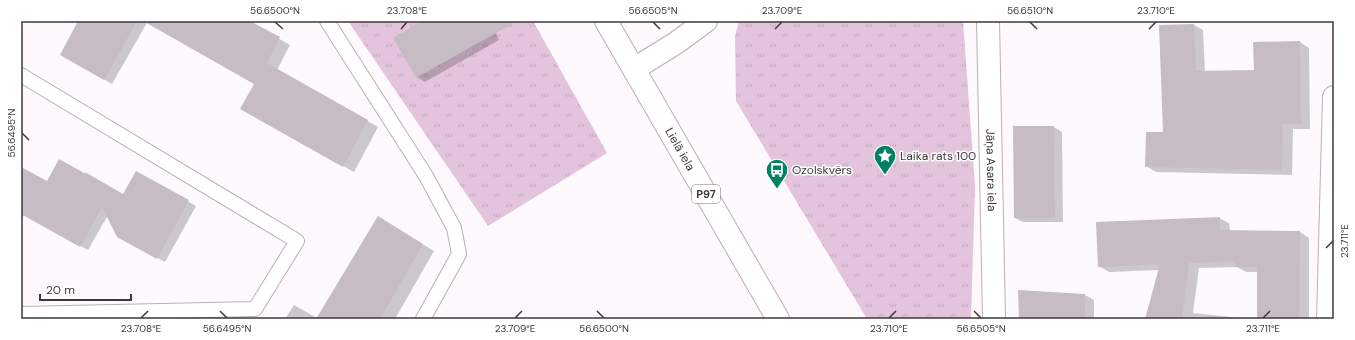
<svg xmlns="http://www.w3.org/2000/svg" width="1355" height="340" viewBox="0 0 1355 340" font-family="'DM Sans',sans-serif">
<defs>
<pattern id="grass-tufts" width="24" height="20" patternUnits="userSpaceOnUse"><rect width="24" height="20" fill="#e4c4dc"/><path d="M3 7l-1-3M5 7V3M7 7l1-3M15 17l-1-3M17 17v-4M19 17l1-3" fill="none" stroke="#c4a9be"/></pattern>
</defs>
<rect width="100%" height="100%" fill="#fef9fd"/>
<g fill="url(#grass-tufts)">
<path d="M348,21H533L607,153L488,226Z"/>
<path d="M739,21H963L975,186L971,319H867L736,101L735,36Z"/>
</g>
<g fill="#0003">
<path d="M80,21H148L112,84L61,55Z"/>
<path d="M154,21H248L290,45L277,70L378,127L354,172L241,108L255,83Z"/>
<path d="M424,21H489L499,40L425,82L417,77Z"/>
<path d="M1194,25L1203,30L1205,72L1255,71L1300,42L1309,48L1310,129H1293L1292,175L1156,172L1146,166L1164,133Z"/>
<path d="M1014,127H1054L1062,132L1063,222H1023L1015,218Z"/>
<path d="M21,168L48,182L123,196L136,172L196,206L165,262L118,237L108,215L88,250L24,215L21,220Z"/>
<path d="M1219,218L1229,223L1230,231L1300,232L1309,238V319H1258V272H1246L1237,267L1199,268L1193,313L1250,319H1146L1159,270L1109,272L1099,266Z"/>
<path d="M390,225L434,251L395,319H285L294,305L317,318Z"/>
<path d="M1085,295L1094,300V319H1020Z"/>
</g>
<g fill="#c7bcc4">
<path d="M78,21H137L104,80L60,55Z"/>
<path d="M143,21H250L280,37L267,63L368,120L343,167L240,109L254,84Z"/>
<path d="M422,21H517L416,78L393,38Z"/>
<path d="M1194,24L1196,71L1254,70L1253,42L1300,41L1301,124H1283L1282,170L1145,167L1146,132H1163L1159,25Z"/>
<path d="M1013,126H1054L1055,218H1014Z"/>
<path d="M59,159L86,174L85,172L123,194L136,171L189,200L157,259L117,237L102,207L80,247L21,214V167L47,181Z"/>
<path d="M378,216L423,244L380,319H316Z"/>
<path d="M1220,217V230L1300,231L1299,319H1257V267H1235V261L1189,263L1182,319H1145L1160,264L1098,267L1096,222Z"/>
<path d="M1018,290L1085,294V319H1019Z"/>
</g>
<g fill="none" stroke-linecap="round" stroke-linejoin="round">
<g stroke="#baafb7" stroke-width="16">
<g id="lane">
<path d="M327,21L426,176L454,228L459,254L423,319"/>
<path d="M21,75L297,241L255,309L21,314"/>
</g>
</g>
<g stroke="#baafb7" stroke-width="24">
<g id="street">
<path id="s1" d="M988,21L994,319"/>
<path d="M634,69L676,43L706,21"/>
<path d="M1328,319L1334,97"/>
</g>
</g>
<g stroke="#baafb7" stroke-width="24">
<g id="primary">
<path id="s2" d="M606,21L778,319"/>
</g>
</g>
<use href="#lane" stroke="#fff" stroke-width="14"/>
<use href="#street" stroke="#fff" stroke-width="22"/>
<use href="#primary" stroke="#fff" stroke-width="22"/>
</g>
<path fill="none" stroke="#3c383b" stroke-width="1.5" d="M275,22L283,29M653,22L660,29M1030,22L1037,29M401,29L407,22M775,29L782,22M1149,29L1156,22M22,133L29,140M1326,248L1333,241M220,311L227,318M597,311L604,318M974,311L981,318M141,318L148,311M515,318L522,311M889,318L896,311M1263,318L1270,311"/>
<defs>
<g id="sight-pin" transform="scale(1.15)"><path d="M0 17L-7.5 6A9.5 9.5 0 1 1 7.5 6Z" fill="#008162" stroke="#fff"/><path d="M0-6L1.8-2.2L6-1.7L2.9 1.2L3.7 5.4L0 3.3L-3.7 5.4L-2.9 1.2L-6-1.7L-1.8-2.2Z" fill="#fff"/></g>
<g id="bus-pin" transform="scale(1.15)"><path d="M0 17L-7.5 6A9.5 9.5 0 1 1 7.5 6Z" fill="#008162" stroke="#fff"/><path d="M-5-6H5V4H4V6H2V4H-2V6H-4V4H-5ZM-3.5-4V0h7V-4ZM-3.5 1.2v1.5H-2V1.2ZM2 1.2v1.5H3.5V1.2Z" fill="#fff"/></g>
</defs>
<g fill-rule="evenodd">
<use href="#sight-pin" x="885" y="156"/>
<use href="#bus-pin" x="777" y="170"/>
</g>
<g text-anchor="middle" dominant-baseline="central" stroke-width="3" stroke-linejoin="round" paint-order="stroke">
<rect fill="#fff" stroke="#767476" stroke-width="1" x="692" y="185" width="28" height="18" rx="3"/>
<g font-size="11" font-weight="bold" fill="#3c383b">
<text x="706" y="194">P97</text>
</g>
<g font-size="12" fill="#3c383b" stroke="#fff">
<text stroke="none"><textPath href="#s2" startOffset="148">Lielā iela</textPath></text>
<text stroke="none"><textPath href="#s1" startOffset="149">Jāņa Asara iela</textPath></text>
</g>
<g font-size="12" fill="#3c383b" stroke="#fff" text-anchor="start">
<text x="900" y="156">Laika rats 100</text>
<text x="792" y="170">Ozolskvērs</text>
</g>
</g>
<rect width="1355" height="340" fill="none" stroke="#ffffff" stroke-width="44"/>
<path d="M40 294v6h91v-6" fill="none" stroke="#3c383b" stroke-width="2"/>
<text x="46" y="294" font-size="12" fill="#3c383b" stroke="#ffffff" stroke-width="3" paint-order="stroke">20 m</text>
<rect x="22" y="22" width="1311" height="296" fill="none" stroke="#3c383b" stroke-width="1.5"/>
<g font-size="10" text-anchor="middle" fill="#3c383b">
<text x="275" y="14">56.6500°N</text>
<text x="407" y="14">23.708°E</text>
<text x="653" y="14">56.6505°N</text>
<text x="782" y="14">23.709°E</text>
<text x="1030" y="14">56.6510°N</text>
<text x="1156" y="14">23.710°E</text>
<text transform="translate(11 133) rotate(-90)" y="4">56.6495°N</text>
<text transform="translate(1344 241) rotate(-90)" y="4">23.711°E</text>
<text x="141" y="332">23.708°E</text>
<text x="227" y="332">56.6495°N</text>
<text x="515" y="332">23.709°E</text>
<text x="604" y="332">56.6500°N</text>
<text x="889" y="332">23.710°E</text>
<text x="981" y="332">56.6505°N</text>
<text x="1263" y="332">23.711°E</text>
</g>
</svg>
